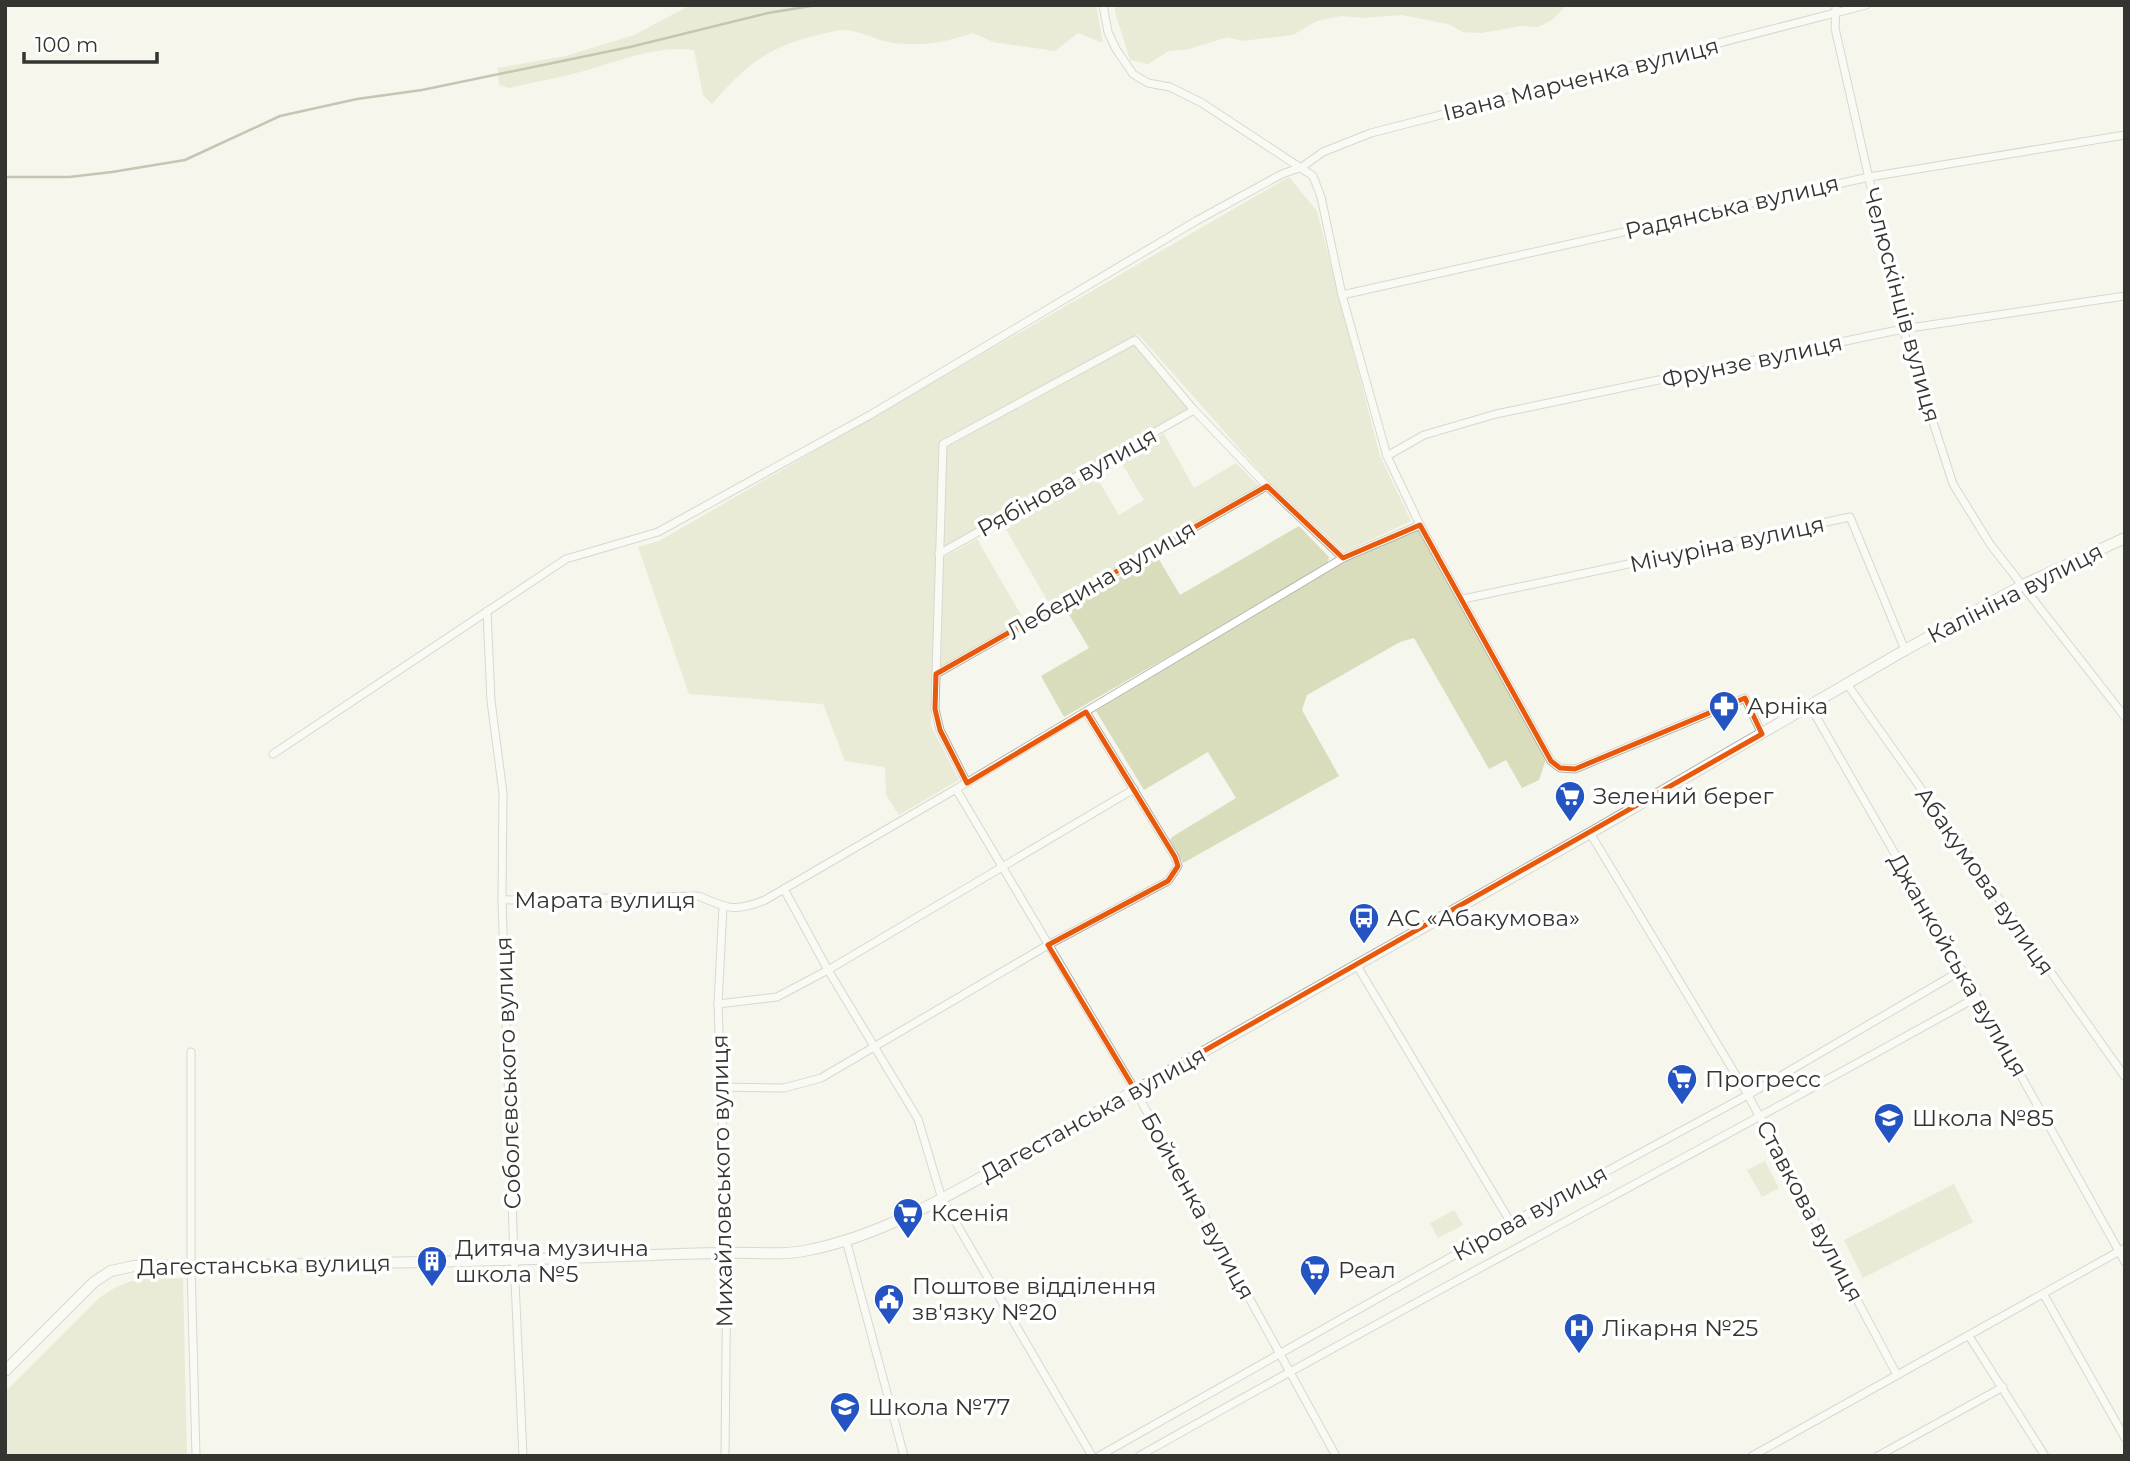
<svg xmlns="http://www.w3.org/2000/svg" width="2130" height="1461" viewBox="0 0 2130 1461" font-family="Montserrat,sans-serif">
<rect width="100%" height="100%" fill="#f5f6ed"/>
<g fill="#d9ddbc">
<path d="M693,5H1096L1103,43L1078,33L1055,51L993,42L973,33C944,43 914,48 884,41C870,37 857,30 843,30C836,30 828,33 822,34C772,44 744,66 712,104L703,95L694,50C656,45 620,61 584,71C559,78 534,82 509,88L499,85L498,68L566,56L634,35L685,8Z"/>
<path d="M1115,5H1567L1552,20L1538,27L1521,26L1481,33L1463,32L1448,24L1402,15L1363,18L1341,16L1317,21L1293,35L1242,41L1228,37L1189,49L1169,51L1148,64L1130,60L1115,12Z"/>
<path d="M1289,177L1317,211L1380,456L1411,521L1345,552L1270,483L1138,334L940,440L931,726L959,780L899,815L886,795L885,767L845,761L823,704L689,694L638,547L659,541Z"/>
<path d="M1134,345L1189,409L941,550L946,448Z"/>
<path d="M1164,434L1194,488L1236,463L1259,486L1053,603L1047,600L1003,524L1094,473L1119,515L1144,500L1119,459Z"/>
<path d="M1299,526L1329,557L1327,565L1064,717L1041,676L1089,648L1065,608L1157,556L1180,595Z"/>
<path d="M1418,530L1546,759L1539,780L1522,788L1506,760L1489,769L1414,638L1400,642L1307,695L1302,710L1339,776L1183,863L1170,840L1172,837L1236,798L1208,752L1144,790L1096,711L1341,563Z"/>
<path d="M977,539L1021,615L1020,622L939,668L941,559Z"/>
<path d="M1765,1161L1779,1188L1762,1197L1747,1170Z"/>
<path d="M1954,1184L1973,1222L1863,1278L1844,1240Z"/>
<path d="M1454,1210L1463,1225L1438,1238L1430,1223Z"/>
<path d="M183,1278L187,1456H5V1392L98,1299C130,1275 145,1279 183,1278Z"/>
</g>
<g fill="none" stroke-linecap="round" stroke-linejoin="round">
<path stroke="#898d6a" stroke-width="2.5" d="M5,177H69L112,172L185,160L280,116L357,99L422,90L630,47L768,13L817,5"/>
<g stroke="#b3b4ab" stroke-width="9">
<g id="street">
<path d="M1103,5L1108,32L1116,49L1133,74L1148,83L1170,87L1202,103L1313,176L1321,197L1342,295L1387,456L1420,525L1551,761L1560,768L1575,769L1745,698L1762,734"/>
<path d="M1836,5L1835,28L1903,329L1953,484L1990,544L2125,717"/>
<path d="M1342,295L1869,177L2125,135"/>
<path d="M1387,456L1424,435L1496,414L1903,329L2125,296"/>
<path d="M939,554L1194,410"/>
<path d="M1463,599L1850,517L1905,650"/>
<path d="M487,611L491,701L503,793L502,900L514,1260L523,1456"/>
<path d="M936,674L1267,486"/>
<path d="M1847,684L2125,1077"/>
<path d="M1810,706L1968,981L2125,1262"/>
<path d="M273,754L566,559L658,532L870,415L1196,221L1282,174L1302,167L1323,152L1371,133L1866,5"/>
<path d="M967,783L940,730L935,709L943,444L1135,340L1194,410L1267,486L1343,558"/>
<path d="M1590,833L1748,1095L1897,1375"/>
<path d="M784,889L828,970L918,1119L942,1199L1092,1456"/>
<path d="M502,900L699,896C727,909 736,912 765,900L956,789"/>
<path d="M723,907L718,1004L727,1253L725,1456"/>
<path d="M1356,964L1511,1223"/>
<path d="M718,1004L777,997L828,970L1134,789"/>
<path d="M191,1052V1266L196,1456"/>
<path d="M721,1087L784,1088L821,1078L1048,945L1168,881L1178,866L1175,857L1086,712"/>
<path d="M846,1240L904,1456"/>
<path d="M2044,1295L2125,1438"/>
<path d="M1969,1336L2045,1456"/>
<path d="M1099,1456L1511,1223L1748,1095L1962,970"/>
<path d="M1139,1456C1417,1299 1699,1152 1977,997"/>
<path d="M1336,1456L1135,1090L956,789L1343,558L1420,525"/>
<path d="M1752,1456L2125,1248"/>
<path d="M1878,1456L2003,1387"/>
</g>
</g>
<g stroke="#b3b4ab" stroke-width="12">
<path id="secondary" d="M5,1371L94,1282L111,1271L134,1266C297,1265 461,1262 625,1256C658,1255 692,1253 725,1253C753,1252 781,1256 809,1250C889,1234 959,1189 1030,1150L1599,828L1905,650L2023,585L2125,538"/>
</g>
<use href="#street" stroke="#fff" stroke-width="7"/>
<use href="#secondary" stroke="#fff" stroke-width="10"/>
</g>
<path d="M0 0H2130V1461H0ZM1267,486L1343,558L1420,525L1551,761L1560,768L1575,769L1745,698L1762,734L1135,1090L1048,945L1168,881L1178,866L1175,857L1086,712L967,783L940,730L935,709L936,674Z" fill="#f5f6ed" fill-opacity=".55" fill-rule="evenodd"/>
<path fill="none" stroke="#e8590c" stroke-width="5" stroke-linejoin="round" d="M1267,486L1343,558L1420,525L1551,761L1560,768L1575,769L1745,698L1762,734L1135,1090L1048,945L1168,881L1178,866L1175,857L1086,712L967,783L940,730L935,709L936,674Z"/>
<defs>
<g id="pharmacy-pin" transform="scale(1.575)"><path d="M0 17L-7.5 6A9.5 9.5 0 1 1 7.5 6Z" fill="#2454c2" stroke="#fff"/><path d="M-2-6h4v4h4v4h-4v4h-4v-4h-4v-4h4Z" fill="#fff"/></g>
<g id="supermarket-pin" transform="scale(1.575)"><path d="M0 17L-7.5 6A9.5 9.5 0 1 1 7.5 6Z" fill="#2454c2" stroke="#fff"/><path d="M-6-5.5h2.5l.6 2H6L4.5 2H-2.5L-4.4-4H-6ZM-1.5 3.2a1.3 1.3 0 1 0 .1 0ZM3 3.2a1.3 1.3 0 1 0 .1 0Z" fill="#fff"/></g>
<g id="bus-pin" transform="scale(1.575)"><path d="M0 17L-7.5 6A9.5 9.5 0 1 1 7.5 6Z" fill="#2454c2" stroke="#fff"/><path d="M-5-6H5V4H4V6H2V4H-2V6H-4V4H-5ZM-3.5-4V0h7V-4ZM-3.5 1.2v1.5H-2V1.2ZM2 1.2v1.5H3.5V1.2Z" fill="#fff"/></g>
<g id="school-pin" transform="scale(1.575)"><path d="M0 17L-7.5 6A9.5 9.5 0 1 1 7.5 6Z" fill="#2454c2" stroke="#fff"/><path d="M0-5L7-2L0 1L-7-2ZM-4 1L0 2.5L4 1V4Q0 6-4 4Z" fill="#fff"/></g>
<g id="building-pin" transform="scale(1.575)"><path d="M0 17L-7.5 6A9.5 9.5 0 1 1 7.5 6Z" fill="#2454c2" stroke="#fff"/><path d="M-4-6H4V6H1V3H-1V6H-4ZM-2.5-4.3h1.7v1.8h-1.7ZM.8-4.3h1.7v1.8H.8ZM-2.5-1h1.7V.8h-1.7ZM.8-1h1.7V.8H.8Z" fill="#fff"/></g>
<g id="civic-pin" transform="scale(1.575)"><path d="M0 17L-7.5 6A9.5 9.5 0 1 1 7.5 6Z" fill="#2454c2" stroke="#fff"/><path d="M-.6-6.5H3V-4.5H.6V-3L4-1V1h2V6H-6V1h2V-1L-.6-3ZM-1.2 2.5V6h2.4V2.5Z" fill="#fff"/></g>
<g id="hospital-pin" transform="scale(1.575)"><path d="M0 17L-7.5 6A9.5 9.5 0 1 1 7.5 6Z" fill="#2454c2" stroke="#fff"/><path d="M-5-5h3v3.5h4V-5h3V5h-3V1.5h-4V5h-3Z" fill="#fff"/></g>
</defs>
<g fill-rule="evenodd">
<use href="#pharmacy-pin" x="1724" y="706"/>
<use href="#supermarket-pin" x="1570" y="796"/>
<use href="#bus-pin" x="1364" y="918"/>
<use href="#supermarket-pin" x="1682" y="1079"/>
<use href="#school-pin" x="1889" y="1118"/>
<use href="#supermarket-pin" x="908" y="1213"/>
<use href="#building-pin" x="432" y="1261"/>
<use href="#supermarket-pin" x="1315" y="1270"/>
<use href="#civic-pin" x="889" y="1299"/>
<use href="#hospital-pin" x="1579" y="1328"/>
<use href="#school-pin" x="845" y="1407"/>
</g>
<g text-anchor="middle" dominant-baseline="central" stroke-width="7" stroke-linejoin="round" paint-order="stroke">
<g font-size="23" fill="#343431" stroke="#fff">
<text transform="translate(1581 79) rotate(-14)">Івана Марченка вулиця</text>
<text transform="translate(1732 207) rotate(-13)">Радянська вулиця</text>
<text transform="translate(1902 305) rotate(75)">Челюскінців вулиця</text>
<text transform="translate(1752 361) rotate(-12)">Фрунзе вулиця</text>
<text transform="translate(1067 482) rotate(-29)">Рябінова вулиця</text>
<text transform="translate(1727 544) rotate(-12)">Мічуріна вулиця</text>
<text transform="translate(1101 580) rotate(-30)">Лебедина вулиця</text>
<text transform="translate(2015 593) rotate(-27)">Калініна вулиця</text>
<text transform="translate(1985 881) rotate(55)">Абакумова вулиця</text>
<text x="605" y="900">Марата вулиця</text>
<text transform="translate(1958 965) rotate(60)">Джанкойська вулиця</text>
<text transform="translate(508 1073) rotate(-92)">Соболєвського вулиця</text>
<text transform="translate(1093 1114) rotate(-29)">Дагестанська вулиця</text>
<text transform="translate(722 1181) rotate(-91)">Михайловського вулиця</text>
<text transform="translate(1198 1206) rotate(61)">Бойченка вулиця</text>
<text transform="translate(1810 1211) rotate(62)">Ставкова вулиця</text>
<text transform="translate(1530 1213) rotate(-29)">Кірова вулиця</text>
<text transform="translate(264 1265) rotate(-1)">Дагестанська вулиця</text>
</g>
<g font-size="23" fill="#343431" stroke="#fff" text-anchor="start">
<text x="1747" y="706">Арніка</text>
<text x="1593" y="796">Зелений берег</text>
<text x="1387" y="918">АС «Абакумова»</text>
<text x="1705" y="1079">Прогресс</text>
<text x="1912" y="1118">Школа №85</text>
<text x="931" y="1213">Ксенія</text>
<text x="455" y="1248">Дитяча музична<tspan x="455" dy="26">школа №5</tspan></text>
<text x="1338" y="1270">Реал</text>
<text x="912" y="1286">Поштове відділення<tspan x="912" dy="26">зв'язку №20</tspan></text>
<text x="1602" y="1328">Лікарня №25</text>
<text x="868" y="1407">Школа №77</text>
</g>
</g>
<rect width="2130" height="1461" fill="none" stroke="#343431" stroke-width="14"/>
<path d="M24 52v10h133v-10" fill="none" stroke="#343431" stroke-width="3.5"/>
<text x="35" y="52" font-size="21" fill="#343431" stroke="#ffffff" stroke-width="5" paint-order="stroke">100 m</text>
</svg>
